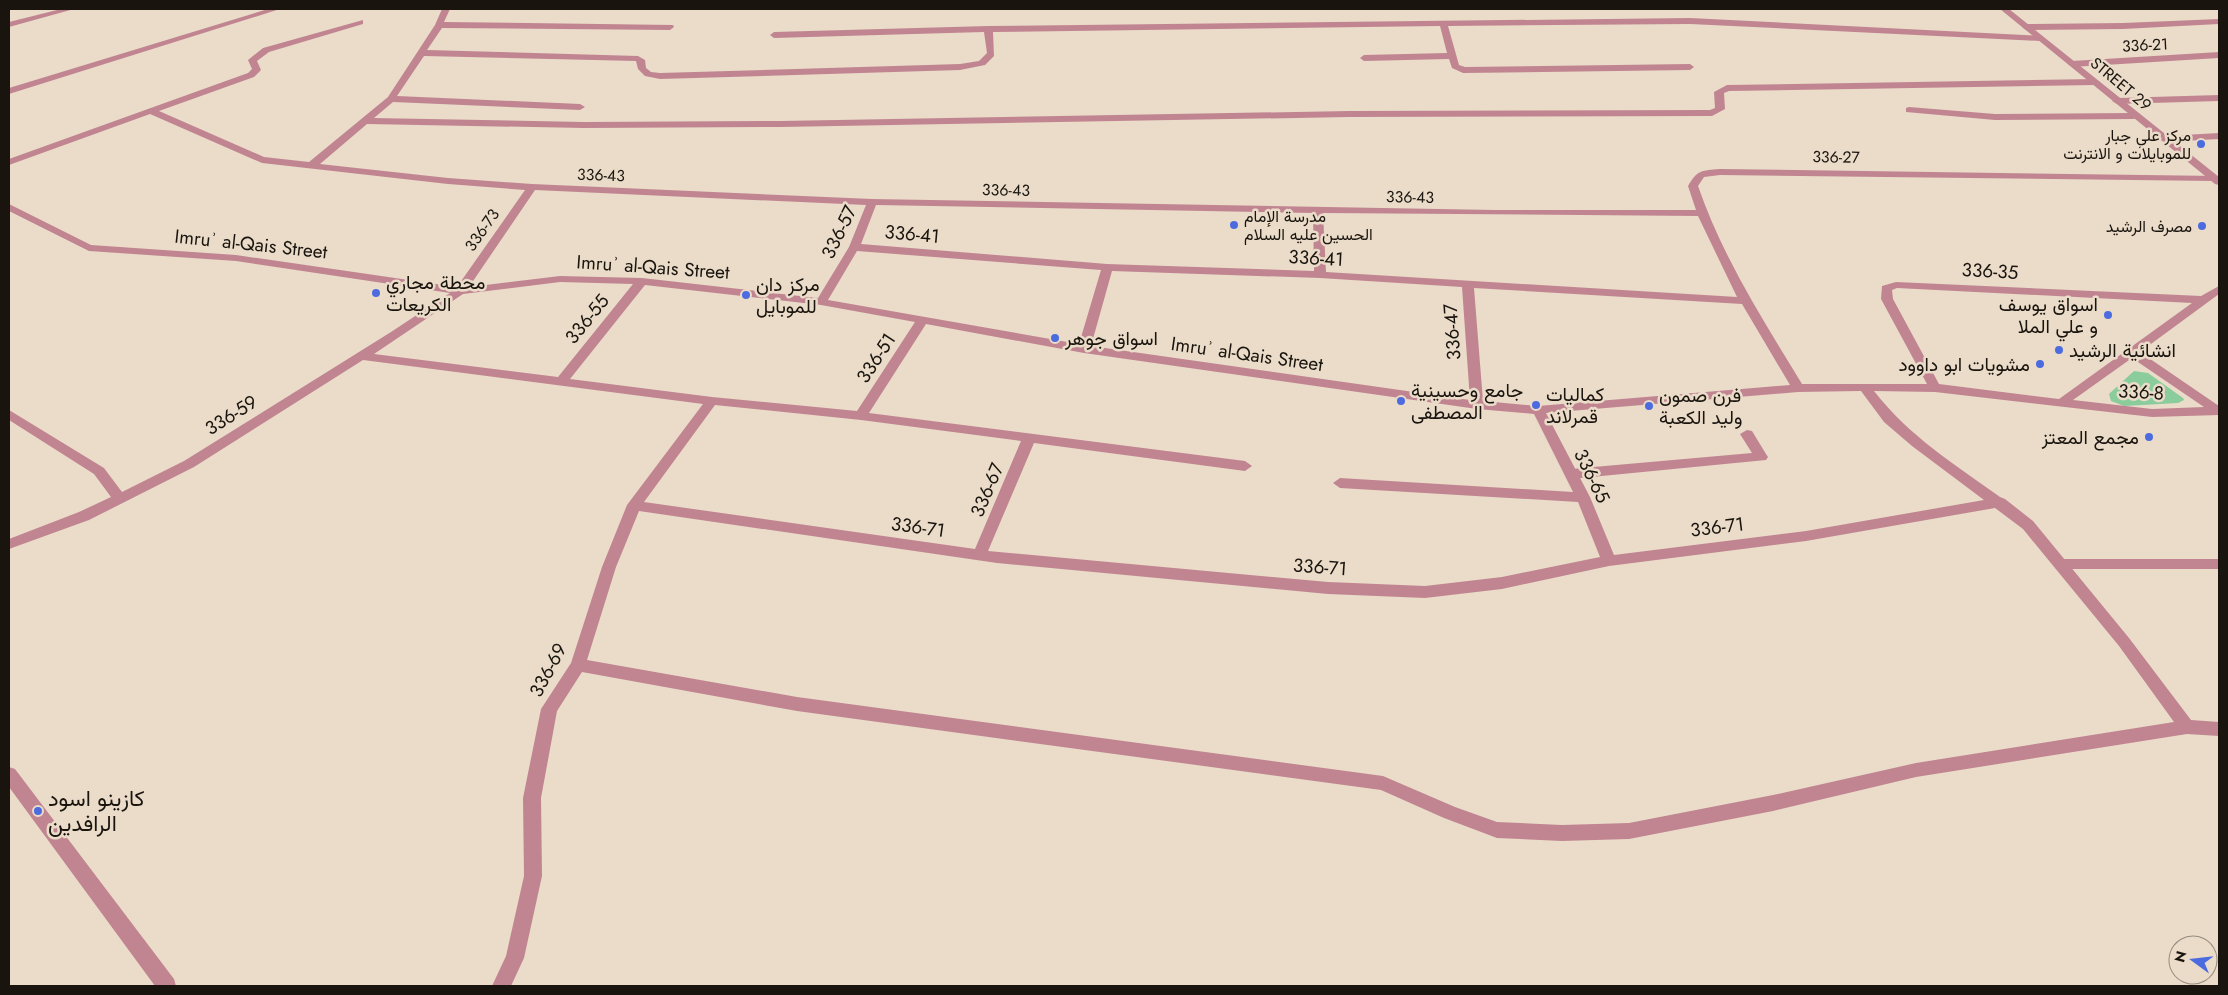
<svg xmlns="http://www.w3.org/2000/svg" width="2228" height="995" viewBox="0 0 2228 995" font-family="Jost,Vazirmatn,sans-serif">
<rect width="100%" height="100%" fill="#eadcc9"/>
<path fill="#8acc9b" d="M2134,371L2148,373L2183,398L2184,400L2178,403L2124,406L2111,401L2109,394Z"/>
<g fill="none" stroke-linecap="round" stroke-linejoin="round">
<g fill="#c18592" fill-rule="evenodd">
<path d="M1747,430L1752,431L1766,454L1768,457L1766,460L1571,479L1564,474L1571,469L1752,453L1740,434Z"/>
<path d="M2061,559H2219V569H2061L2056,568L2054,564L2056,560Z"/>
</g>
<g fill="#c18592" fill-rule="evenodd">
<path d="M61,9H74L9,27V22Z"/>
<path d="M268,9H280L9,94V88Z"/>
<path d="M442,9H450L444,22L673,25L674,27L670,30L442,28L427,50L638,56L645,60L646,68L651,72L660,73L960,64L979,61L987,53L984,32L774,38L770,35L774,32L988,26L1690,18L2043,36V40L2040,41L1690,24L1448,26L1459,65L1465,67L1690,64L1694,67L1690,70L1463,73L1452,68L1449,59L1364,61L1360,58L1364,55L1447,53L1440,26L993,32L994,56L985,65L960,70L660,79L645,76L638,69L636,61L424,56L397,96L580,104L585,107L580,110L393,102L374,118L584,122L781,121L1349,111L1710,110L1715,108L1714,92L1727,85L2095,79L2100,82L2095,85L1729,91L1724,93L1725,109L1712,116L1349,117L781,127L584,128L367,124L320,164L448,178L532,184L872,199L1495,210H1696L1688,186C1698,169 1701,171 1720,169L2218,176V180L2214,181L1720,175L1704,177L1698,186C1723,258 1763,320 1802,384H1927L1881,299L1882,286L1896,282L2201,296L2219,286V294L2140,352L2219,406V415L2152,417L1935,392L1874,391C1909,436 1954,464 2000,497L2005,499L2033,521L2129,638L2191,720L2219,722V736L2187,734L1916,777L1773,811L1629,839L1562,841L1497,838L1444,818L1381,790L797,711L582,672L557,711L541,798L542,876L524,958L511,986H492L506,956L524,876L523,798L541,709L571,663L602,567L627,505L703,404L363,360L194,467L89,520L9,549V539L79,512L111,497L94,474L9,420V410L104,468L122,492L184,461L391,332L450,293L236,261L89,251L9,211V204L91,245L236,255L457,287L525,190L448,184L262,163L150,114L9,165V159L248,73L252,69L248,60L263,48L363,20V24L269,52L257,61L261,70L254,77L159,111L264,157L309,162L388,97L435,25ZM535,190L866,205L849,247L818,298L642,278L560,276L469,287ZM876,205L1313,213L1314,271L1107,264L861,244ZM1323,213L1698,216L1737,297L1326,272ZM857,251L1101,270L1079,344L828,300ZM1112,271L1320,278L1462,287L1470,400L1091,346ZM560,282L633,284L558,377L374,354L463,294ZM645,285L821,305L915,322L857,411L712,397L570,379ZM1474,288L1742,304L1790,385L1538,406L1483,401ZM1897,288L2192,303L2059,399L1939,384L1893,299L1892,290ZM926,324L1084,353L1477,409L1534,414L1573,492L1340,478L1333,483L1340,488L1578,502L1600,557L1502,577L1425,586L1328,582L988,551L1034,443L1245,471L1252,466L1245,461L869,413ZM2132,358L2204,407L2152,409L2073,400ZM1861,391L1884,422L1912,446L1984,500L1806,531L1614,555L1590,497L1546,413L1798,392ZM715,405L861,420L1021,441L975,549L644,502ZM1995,508L2023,529L2119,646L2174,722L1916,763L1773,795L1629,823L1562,825L1497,822L1455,807L1383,776L797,697L587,660L616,567L639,511L997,563L1328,594L1425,598L1502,589L1609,566L1806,541Z"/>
<path d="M2219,19V24L2123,29L2026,30L2022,27L2026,24L2123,23Z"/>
<path d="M2219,52V58L2072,67L2068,64L2072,61Z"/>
<path d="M2219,95V101L2117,104L2112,101L2117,98Z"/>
<path d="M1909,107L1995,114L2134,113L2139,116L2134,119L1995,120L1906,112V108Z"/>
<path d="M2219,133V139L2165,142L2160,139L2165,136Z"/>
</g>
<g fill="#c18592" fill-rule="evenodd">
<path d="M2000,9H2009L2219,177V185L2215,184Z"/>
<path d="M9,767L15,769L174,979L176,986H155L9,787Z"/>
</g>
</g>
<g fill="#4b6bdf" stroke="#eadcc9" stroke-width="2">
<circle cx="2201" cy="144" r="5"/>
<circle cx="1234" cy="225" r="5"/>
<circle cx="2202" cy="226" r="5"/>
<circle cx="376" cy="293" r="5"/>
<circle cx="746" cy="295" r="5"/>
<circle cx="2108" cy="315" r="5"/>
<circle cx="1055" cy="338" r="5"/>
<circle cx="2059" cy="350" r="5"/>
<circle cx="2040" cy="364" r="5"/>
<circle cx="1401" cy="401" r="5"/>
<circle cx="1536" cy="405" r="5"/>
<circle cx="1649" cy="406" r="5"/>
<circle cx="2149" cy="437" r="5"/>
<circle cx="38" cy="811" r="5"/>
</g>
<g text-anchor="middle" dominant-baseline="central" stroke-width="5" stroke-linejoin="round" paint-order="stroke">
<g font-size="16" fill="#19140e" stroke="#eadcc9">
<text transform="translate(2145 45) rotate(-3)">336-21</text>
<text transform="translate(2121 84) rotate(40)">STREET 29</text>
<text transform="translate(1836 157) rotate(1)">336-27</text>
<text transform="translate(601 175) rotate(2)">336-43</text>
<text transform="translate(1006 190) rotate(1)">336-43</text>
<text transform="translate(1410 197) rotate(1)">336-43</text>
<text transform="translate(482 230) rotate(-55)">336-73</text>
</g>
<g font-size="16" fill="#19140e" stroke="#eadcc9" text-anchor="end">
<text x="2191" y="135">مركز علي جبار<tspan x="2191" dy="18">للموبايلات و الانترنت</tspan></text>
<text x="1244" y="216" text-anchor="start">مدرسة الإمام<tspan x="1244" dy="18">الحسين عليه السلام</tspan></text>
<text x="2192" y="226">مصرف الرشيد</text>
</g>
<g font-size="19" fill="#19140e" stroke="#eadcc9">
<text transform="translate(839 232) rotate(-64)">336-57</text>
<text transform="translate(912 234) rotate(5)">336-41</text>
<text transform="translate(251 244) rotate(6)">Imruʾ al-Qais Street</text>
<text transform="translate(1316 258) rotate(3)">336-41</text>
<text transform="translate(653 267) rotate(4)">Imruʾ al-Qais Street</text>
<text transform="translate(1990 271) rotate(3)">336-35</text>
<text transform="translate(587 319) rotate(-51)">336-55</text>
<text transform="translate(1452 332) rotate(-94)">336-47</text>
<text transform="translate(1247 354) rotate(8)">Imruʾ al-Qais Street</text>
<text transform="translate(876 358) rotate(-57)">336-51</text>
<text transform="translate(2141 392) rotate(3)">336-8</text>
<text transform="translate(231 415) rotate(-32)">336-59</text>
<text transform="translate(1592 476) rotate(64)">336-65</text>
<text transform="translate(987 490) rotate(-67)">336-67</text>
<text transform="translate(918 527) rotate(8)">336-71</text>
<text transform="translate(1717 527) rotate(-7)">336-71</text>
<text transform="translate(1320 567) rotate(4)">336-71</text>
<text transform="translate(548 670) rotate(-62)">336-69</text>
</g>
<g font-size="19" fill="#19140e" stroke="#eadcc9" text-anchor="start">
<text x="386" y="282">محطة مجاري<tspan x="386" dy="22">الكريعات</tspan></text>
<text x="756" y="284">مركز دان<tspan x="756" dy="22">للموبايل</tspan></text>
<text x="2098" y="304" text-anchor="end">اسواق يوسف<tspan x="2098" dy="22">و علي الملا</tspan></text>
<text x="1065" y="338">اسواق جوهر</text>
<text x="2069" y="350">انشائية الرشيد</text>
<text x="2030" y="364" text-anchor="end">مشويات ابو داوود</text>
<text x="1411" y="390">جامع وحسينية<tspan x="1411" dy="22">المصطفى</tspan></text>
<text x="1546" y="394">كماليات<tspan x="1546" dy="22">قمرلاند</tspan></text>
<text x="1659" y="395">فرن صمون<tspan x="1659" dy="22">وليد الكعبة</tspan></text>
<text x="2139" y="437" text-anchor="end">مجمع المعتز</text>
</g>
<g font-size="22" fill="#19140e" stroke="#eadcc9" text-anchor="start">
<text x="48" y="798">كازينو اسود<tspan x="48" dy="25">الرافدين</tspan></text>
</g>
</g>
<rect width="2228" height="995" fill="none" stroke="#19140e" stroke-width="20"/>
<g transform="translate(2193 960) rotate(285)"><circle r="24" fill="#eadcc9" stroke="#968c7e"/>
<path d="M0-4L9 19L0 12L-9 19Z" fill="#4b6bdf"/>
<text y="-8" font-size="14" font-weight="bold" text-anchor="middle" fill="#19140e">N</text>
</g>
</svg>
